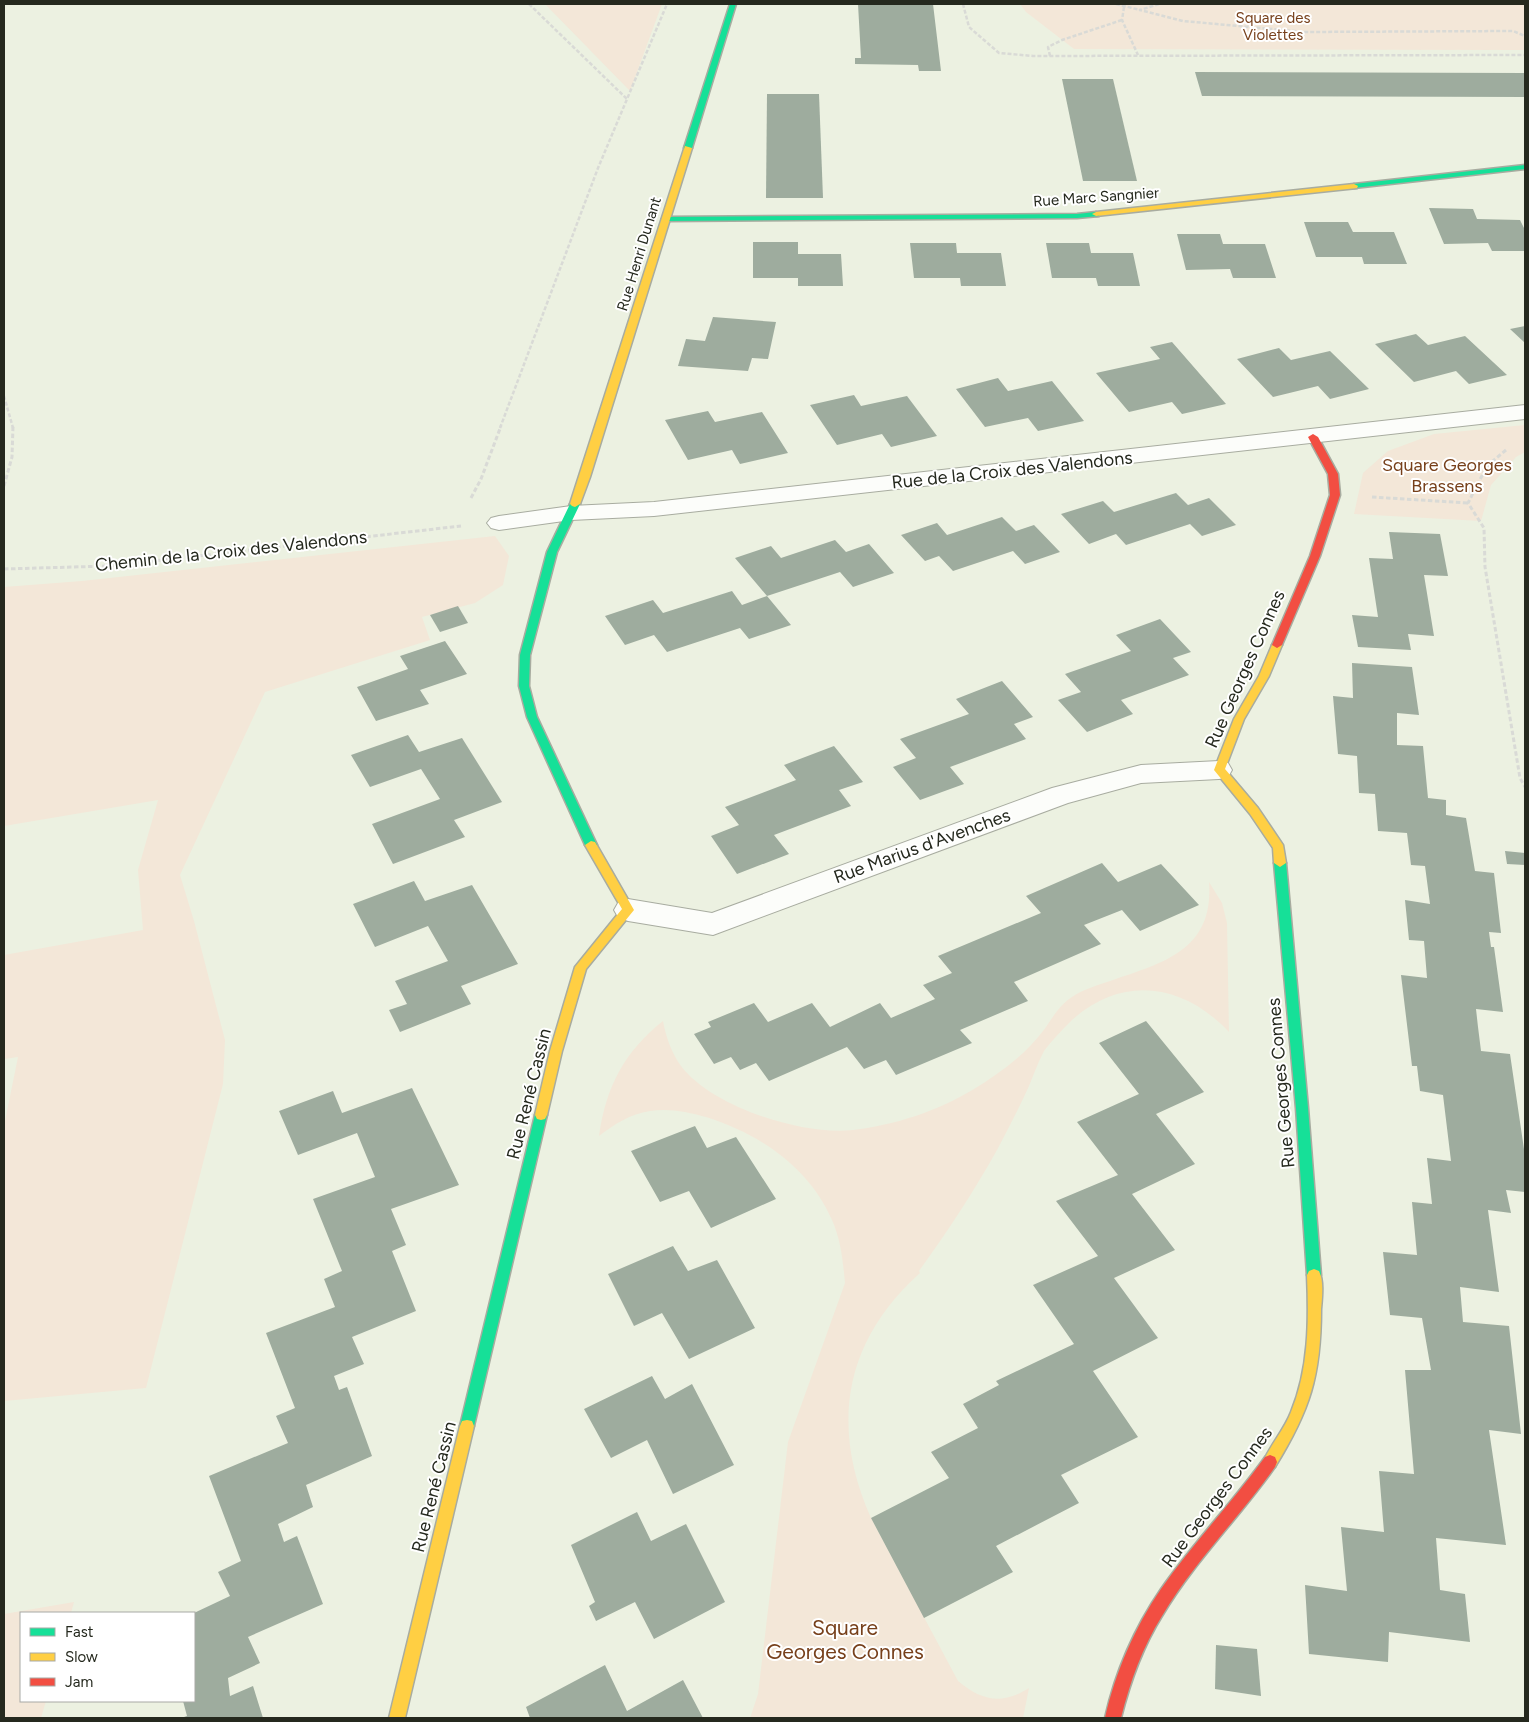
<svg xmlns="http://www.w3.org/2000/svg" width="1529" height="1722" viewBox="0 0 1529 1722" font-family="Figtree,sans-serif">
<rect width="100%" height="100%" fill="#ecf1e1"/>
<g fill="#f3e7d8">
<path d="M545,4H662L630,91Z"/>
<path d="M1020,4H1525V50L1074,49L1026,12Z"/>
<path d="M1525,425V452L1516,457L1491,485L1481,521L1354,514L1363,473L1388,451L1434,434Z"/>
<path d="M495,536L509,556L503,585L475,603L422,617L430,640L265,692L180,875L194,921L225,1040L223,1084L146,1388L4,1401V1126L18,1057L4,1059V955L143,930L138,870L158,800L4,826V587L82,581Z"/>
<path d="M1209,882L1222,903L1227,923L1229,1032C1184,984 1123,974 1072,1020C1062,1030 1052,1040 1044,1051C1038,1062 1034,1074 1029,1086C1019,1108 1008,1129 997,1150C973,1193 947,1232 919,1271L920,1273C844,1341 830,1426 871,1518L958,1681C982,1701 1002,1705 1029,1688L1023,1718H750L758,1694L788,1442L845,1283C843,1262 841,1240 832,1220C809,1167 760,1134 706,1117C688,1112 669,1108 650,1111C630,1114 615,1124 599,1136C606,1087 624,1052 663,1021C666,1037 671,1052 681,1066C712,1107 803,1136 853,1130C895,1125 938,1111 974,1089C999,1074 1025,1055 1043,1031C1053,1018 1058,1006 1072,997C1082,990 1095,986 1107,982C1161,963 1214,952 1209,882Z"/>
<path d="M74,1602L71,1613H21V1701H46L41,1718H4V1614Z"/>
</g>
<g fill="#9eac9e">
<path d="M858,4H933L941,71H919L918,65L855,64V58H861Z"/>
<path d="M1195,72L1525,73V97L1202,96Z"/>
<path d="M1062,79H1113L1137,181H1083Z"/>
<path d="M767,94H819L823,198H766Z"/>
<path d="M1429,208L1473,209L1477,219L1520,220L1525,230V251H1492L1488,243L1444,244Z"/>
<path d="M1304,222H1348L1353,232H1394L1407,264H1364L1362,257H1316Z"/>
<path d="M1177,234H1220L1223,244H1265L1276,278H1233L1230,269L1186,270Z"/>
<path d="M753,242H798V254H841L843,286H798V278H753Z"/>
<path d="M910,243H956L957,253H1001L1006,286H961L960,278H914Z"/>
<path d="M1046,243H1089L1091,253H1133L1140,286H1098L1096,278H1052Z"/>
<path d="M713,317L776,322L768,359L752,358L748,371L678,366L686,339L705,341Z"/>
<path d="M1525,326V343L1510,329Z"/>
<path d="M1416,334L1428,345L1465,336L1507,375L1469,384L1456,371L1414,382L1375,344Z"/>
<path d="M1172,342L1226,404L1182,414L1172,402L1129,412L1096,373L1160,359L1150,347Z"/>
<path d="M1279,348L1291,360L1330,351L1369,389L1330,399L1318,386L1273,397L1237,359Z"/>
<path d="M998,378L1008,391L1052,381L1084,421L1038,431L1028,418L985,427L956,389Z"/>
<path d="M854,395L861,406L907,396L937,436L891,447L882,434L837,445L810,405Z"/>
<path d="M708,411L715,422L762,412L788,453L740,464L732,450L688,460L665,420Z"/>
<path d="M1176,493L1188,505L1209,498L1236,525L1202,536L1190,524L1126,545L1116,534L1089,544L1061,514L1103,501L1114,512Z"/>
<path d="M1002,517L1016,531L1034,525L1060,552L1025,564L1013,551L953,571L939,556L925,561L901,535L937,523L947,535Z"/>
<path d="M1389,532L1440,534L1448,576L1424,575L1434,636L1408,634L1411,650L1358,647L1352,615L1378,617L1369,558L1393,559Z"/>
<path d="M835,540L846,552L869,544L894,573L853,587L840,572L767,596L791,625L749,639L740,628L667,652L654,635L625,645L605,616L653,600L663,613L732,591L742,605L767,596L735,558L771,546L781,558Z"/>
<path d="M458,606L468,623L440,632L430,615Z"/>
<path d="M1160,619L1191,652L1173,658L1189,675L1121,700L1133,714L1087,732L1058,700L1081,692L1065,674L1131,651L1116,635Z"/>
<path d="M445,641L467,674L420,690L429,704L376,721L357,687L408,669L400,656Z"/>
<path d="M1352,663L1412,667L1419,715L1397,713V745L1423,746L1428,798L1446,800V815L1466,818L1475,871L1494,873L1501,933L1489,932L1491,947H1494L1503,1012L1476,1009L1478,1027L1481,1051L1510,1054L1525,1156V1192L1506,1190L1511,1213L1488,1210L1499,1292L1460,1287L1463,1322L1509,1326L1521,1434L1489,1430L1506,1545L1436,1538L1440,1590L1465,1594L1470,1642L1389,1632L1388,1662L1309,1654L1305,1585L1347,1591L1341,1527L1384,1532L1379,1471L1414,1474L1405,1370H1431L1422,1318L1390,1315L1383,1252L1417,1255L1412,1202L1432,1204L1427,1158L1451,1161L1443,1095L1420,1091L1417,1066H1412L1401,975L1427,978L1424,941L1409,940L1405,900L1430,904L1425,866L1411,865L1407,833L1378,831L1375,794L1359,793L1357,756L1338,754L1333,696L1353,698Z"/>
<path d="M1002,681L1033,717L1014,724L1026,739L950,767L964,784L920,800L893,767L916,758L900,739L969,714L956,699Z"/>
<path d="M408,735L419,752L462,738L502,802L454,820L465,837L393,864L372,824L440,799L421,769L370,787L351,755Z"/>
<path d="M834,746L863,782L839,790L851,806L774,835L789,854L737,874L711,836L739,825L725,807L796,780L784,765Z"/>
<path d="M1505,851L1525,853V865L1507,864Z"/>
<path d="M1102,863L1118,882L1161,864L1199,905L1140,931L1122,910L1084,925L1101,944L1014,982L1028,1001L960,1030L972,1043L896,1075L886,1060L864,1069L847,1047L769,1081L756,1063L740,1070L731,1057L714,1064L694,1034L711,1027L708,1022L754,1003L768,1022L812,1003L830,1027L880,1003L891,1018L935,999L923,985L952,973L938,956L1041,913L1026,896Z"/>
<path d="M414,881L425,901L472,885L518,964L461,986L471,1004L400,1032L389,1010L407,1004L395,981L448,961L428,926L375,947L353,904Z"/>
<path d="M1146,1021L1204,1092L1156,1114L1195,1164L1132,1194L1175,1250L1114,1278L1158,1338L1093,1371L1138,1437L1061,1475L1079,1503L996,1546L1013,1572L924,1618L871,1518L949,1478L931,1452L978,1428L963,1404L999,1385L996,1381L1074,1344L1033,1285L1098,1256L1056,1201L1118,1175L1077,1122L1139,1094L1099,1043Z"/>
<path d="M412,1088L459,1185L391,1209L406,1245L392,1251L416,1311L352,1337L364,1364L334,1376L339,1390L347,1387L372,1456L306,1485L313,1507L278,1524L284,1542L297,1536L323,1604L248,1637L260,1663L228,1678L230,1696L253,1686L263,1718H181L187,1716L183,1701H194V1613L230,1596L218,1572L241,1561L209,1476L288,1443L276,1416L295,1408L266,1333L335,1307L324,1279L342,1271L313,1199L375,1177L357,1133L298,1155L279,1111L333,1091L342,1113Z"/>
<path d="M695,1126L707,1148L736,1137L776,1199L711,1228L689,1191L660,1202L631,1151Z"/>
<path d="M673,1246L688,1271L717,1260L755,1328L689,1359L662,1313L634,1326L608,1274Z"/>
<path d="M652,1376L665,1399L692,1384L734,1465L673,1494L647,1440L611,1458L584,1409Z"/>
<path d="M637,1512L651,1541L686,1524L725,1602L654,1639L635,1602L596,1621L589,1606L595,1602L571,1545Z"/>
<path d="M1216,1645L1257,1649L1261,1696L1215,1689Z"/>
<path d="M605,1665L627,1711L683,1680L703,1718H530L526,1707Z"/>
</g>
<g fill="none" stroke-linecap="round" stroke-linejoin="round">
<g stroke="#a8aca0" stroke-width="2">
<g id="street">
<path d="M1525,405V419L654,516L571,520L499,530L491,528L487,523L491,518L499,516L571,506L654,502Z"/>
<path d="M1219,761L1228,763L1232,770L1228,777L1219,779L1141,783L1068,803L713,935L628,921L618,917L614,910L618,903L628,899L712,913L1052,788L1141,765Z"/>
</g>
</g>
<g stroke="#a8aca0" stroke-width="3">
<g id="fast">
<path d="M730,4H736L692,148L685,150L684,148Z"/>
<path d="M1525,165V169L1354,188L1350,186L1354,184Z"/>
<path d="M1096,212L1100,214L1099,216L1077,218L666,221L662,219L666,217L1077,214Z"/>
<path d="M575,501L580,504L557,552L530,655L529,686L537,717L597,845L591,849L585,845L527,717L519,686L520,655L547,552L570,504Z"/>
<path d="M1280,859L1286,863L1308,1108L1321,1275L1319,1279L1314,1281L1309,1279L1307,1275L1296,1108L1274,863Z"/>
<path d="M541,1110L545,1111L547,1115L474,1426L472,1431L467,1432L462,1431L460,1426L535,1115L537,1111Z"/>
</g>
</g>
<g stroke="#a8aca0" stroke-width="3">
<g id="slow">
<path d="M685,146L692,148L590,477L580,504L575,507L572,506L570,504Z"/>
<path d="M1354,184L1358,186L1357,188L1096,216L1092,214L1096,212Z"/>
<path d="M1277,642L1282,645L1269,676L1244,719L1225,769L1258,808L1283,845L1286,863L1280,867L1274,863L1273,848L1250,814L1214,770L1234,719L1259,676L1272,645Z"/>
<path d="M591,841L595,842L634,910L586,969L562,1051L547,1115L545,1119L541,1120L537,1119L535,1115L550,1051L575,967L622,909L585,845Z"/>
<path d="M1314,1269L1319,1271C1324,1281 1322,1298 1321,1309C1321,1376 1310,1410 1275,1467L1270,1469L1265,1467L1263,1462C1271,1444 1284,1430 1291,1412C1309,1369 1309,1320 1307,1275L1309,1271Z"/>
<path d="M467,1420L472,1421L474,1426L405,1718H389L460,1426L462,1421Z"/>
</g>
</g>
<g stroke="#a8aca0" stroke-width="3">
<g id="jam">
<path d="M1313,434L1318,437L1338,474L1340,495L1320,556L1282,645L1277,648L1272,645L1310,556L1330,495L1328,474L1308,437Z"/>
<path d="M1270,1455L1275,1457L1277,1462L1275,1467C1239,1518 1194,1562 1162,1616C1142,1648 1130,1682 1121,1718H1105C1115,1673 1135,1627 1161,1589C1193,1543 1232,1503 1265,1457Z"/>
</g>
</g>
<g stroke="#d9dad6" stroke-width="2.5" stroke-dasharray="4 2" stroke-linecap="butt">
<path d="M529,4L627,99"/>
<path d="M963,4L969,27L999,53L1033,56L1525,55"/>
<path d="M1116,4L1140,10"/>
<path d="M1159,4L1140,10L1183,21L1305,32L1513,31L1525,36"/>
<path d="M1124,7L1122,20L1138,55"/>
<path d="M1050,56L1048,47L1062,40L1122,20"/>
<path d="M4,396L13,428"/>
<path d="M500,428L598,168L667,4"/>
</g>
<g stroke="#d9dad6" stroke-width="3" stroke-dasharray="4.5 2.5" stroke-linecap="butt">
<path d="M1506,450L1487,466L1468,503L1484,528L1485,567L1520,778L1525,787"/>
<path d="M4,486L12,457L13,426"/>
<path d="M1372,497L1468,503"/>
<path d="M471,498L481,479L501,426"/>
<path d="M4,569L109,566L461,526"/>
</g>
<use href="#street" fill="#fcfdfa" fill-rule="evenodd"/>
<use href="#fast" fill="#16e098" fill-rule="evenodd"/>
<use href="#slow" fill="#ffcf43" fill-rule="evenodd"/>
<use href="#jam" fill="#f24e42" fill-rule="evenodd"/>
</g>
<g text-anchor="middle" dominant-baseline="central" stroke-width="4" stroke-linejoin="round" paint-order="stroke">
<g font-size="15" fill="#77401b" stroke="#fff">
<text x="1273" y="18">Square des<tspan x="1273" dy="17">Violettes</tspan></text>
</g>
<g font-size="15" fill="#25291e" stroke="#fff">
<text transform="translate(1096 197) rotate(-4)">Rue Marc Sangnier</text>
<text transform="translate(639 254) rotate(-73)">Rue Henri Dunant</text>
</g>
<g font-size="18" fill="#77401b" stroke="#fff">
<text x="1447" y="465">Square Georges<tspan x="1447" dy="21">Brassens</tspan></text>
</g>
<g font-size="18" fill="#25291e" stroke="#fff">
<text transform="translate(1012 470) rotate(-6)">Rue de la Croix des Valendons</text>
<text transform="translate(231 551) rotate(-6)">Chemin de la Croix des Valendons</text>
<text transform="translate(1245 669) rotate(-66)">Rue Georges Connes</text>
<text transform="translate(922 846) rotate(-20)">Rue Marius d'Avenches</text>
<text transform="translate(1281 1083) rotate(-95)">Rue Georges Connes</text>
<text transform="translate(529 1094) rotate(-76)">Rue René Cassin</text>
<text transform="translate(434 1487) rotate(-76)">Rue René Cassin</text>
<text transform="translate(1217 1497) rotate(-53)">Rue Georges Connes</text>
</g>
<g font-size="21" fill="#77401b" stroke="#fff">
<text x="845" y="1627">Square<tspan x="845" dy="24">Georges Connes</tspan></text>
</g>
</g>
<rect width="1529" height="1722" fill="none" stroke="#25291e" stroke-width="10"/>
<rect x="20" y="1612" width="175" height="90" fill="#ffffff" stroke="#a8a9a5"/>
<rect x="30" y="1628" width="25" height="8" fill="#16e098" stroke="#a8a9a5"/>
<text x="65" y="1637" font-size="15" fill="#25291e">Fast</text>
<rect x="30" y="1653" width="25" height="8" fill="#ffcf43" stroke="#a8a9a5"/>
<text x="65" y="1662" font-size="15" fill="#25291e">Slow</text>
<rect x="30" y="1678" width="25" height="8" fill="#f24e42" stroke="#a8a9a5"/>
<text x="65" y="1687" font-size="15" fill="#25291e">Jam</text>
</svg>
